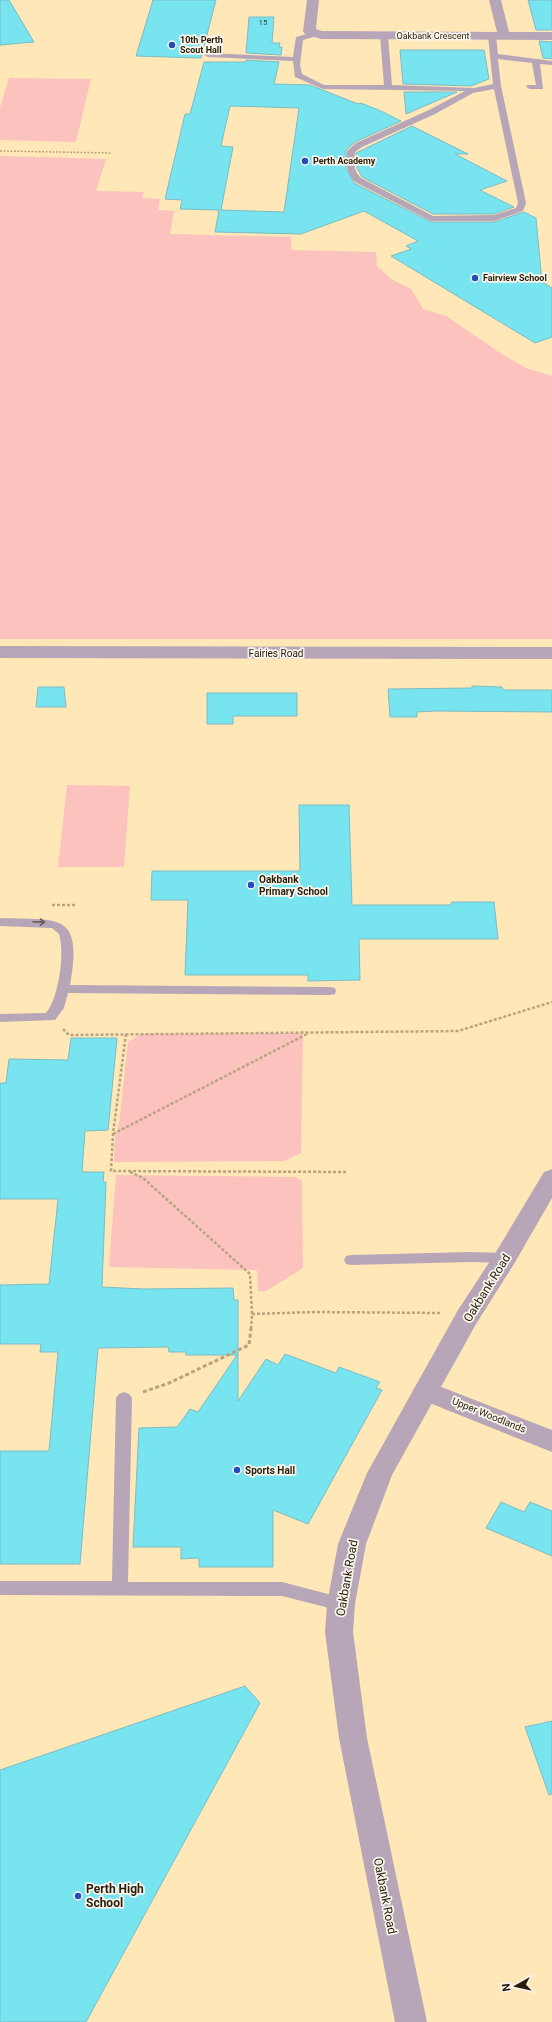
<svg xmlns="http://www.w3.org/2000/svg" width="552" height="2022" viewBox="0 0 552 2022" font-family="Roboto,sans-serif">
<rect width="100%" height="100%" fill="#ffe7b8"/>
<g fill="#fbc2be">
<path d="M9,78L91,79L76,142L0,140V108Z"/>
<path d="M0,156L106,159L96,191L144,192L142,198L160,199L158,210L174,211L170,234L291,237V250L376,252L377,266L391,279L411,289L423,309L446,316L502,354L526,368L552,376V639H0Z"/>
<path d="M67,785L130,786L124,867H58Z"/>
<path d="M303,1033L301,1153L284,1161L114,1162L115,1136L119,1124L128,1042L141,1034Z"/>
<path d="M116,1175L295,1177L302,1181L303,1268L266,1291H258L257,1270L109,1267Z"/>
</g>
<g fill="#77e4ef" stroke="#7cbcc3" fill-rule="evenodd">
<path d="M0,0H9L34,42L0,45Z"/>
<path d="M153,0H216L201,58L136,56Z"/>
<path d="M528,0H552V30H536Z"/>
<path d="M249,17H274L272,43H280L279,47H282L281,55L246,53Z"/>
<path d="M539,41L552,42V59L543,58Z"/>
<path d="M400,50H484L489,79L471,86L403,84Z"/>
<path d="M246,60L279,62L274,84L310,85L358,104L361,103L381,111L401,121L355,142L346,150V168L354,183L431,222H494L524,212L536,218L542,282L552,288V337L535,343L391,256L411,249L406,246L418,241L364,211L301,234L215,232L219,210L180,209L182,200L165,199L185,114H190L204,62H246ZM230,106L299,108L284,212L221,210L233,147L221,146Z"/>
<path d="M404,92H457L406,114Z"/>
<path d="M412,126L468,154H455L507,181L480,190L514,207L494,214H433L362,177L357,168L356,153Z"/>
<path d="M472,686L502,687V689L505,690H552V712L435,711L417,712V717H390L388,689L472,688Z"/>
<path d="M38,687H64L66,707H36Z"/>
<path d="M207,693H297V716H233V724H207Z"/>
<path d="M299,805H349L352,905H450L452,902H494L498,939H359L360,980L308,981V975H185L188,900H151L152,871H300Z"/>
<path d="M71,1038H117L108,1130L85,1131L82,1172H104L103,1182H106L102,1287L143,1289L233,1288L234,1300H238V1401L266,1359L278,1365L285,1354L336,1373L339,1367L380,1382L376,1388L382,1390L308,1524L273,1510V1567H199V1558L181,1559V1547H133L139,1428L177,1427L190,1409L198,1412L237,1355H186V1352H169L168,1347L98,1348L80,1564H0V1451H49L58,1352H40L41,1344H0V1285L49,1284L58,1199H0V1083H6L9,1059L68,1060Z"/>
<path d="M501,1502L524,1512L530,1502L552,1511V1556L486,1528Z"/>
<path d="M245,1686L260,1703L86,2022H0V1770Z"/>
<path d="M552,1721V1794L549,1795L525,1727Z"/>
</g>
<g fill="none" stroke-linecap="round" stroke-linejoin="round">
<path stroke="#b8a57f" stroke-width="1.5" stroke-dasharray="2 1.5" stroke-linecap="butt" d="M0,151L112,153"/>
<g stroke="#b8a57f" stroke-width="2.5" stroke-dasharray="3 2" stroke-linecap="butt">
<path d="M52,905H76"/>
<path d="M63,1029L69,1035L458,1031L552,1002"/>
<path d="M126,1034L113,1134L111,1171L348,1172"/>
<path d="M113,1134L307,1034"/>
<path d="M130,1172L143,1178L250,1274L252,1314L251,1329"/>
<path d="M252,1314L316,1312L441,1313"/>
</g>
<path stroke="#b8a57f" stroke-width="3" stroke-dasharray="4 2.5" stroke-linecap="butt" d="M143,1392L169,1383L249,1345L251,1328"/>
<g fill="#b6a6b7" fill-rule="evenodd">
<path d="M314,32L318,34L317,36L303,40L300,65L302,74L324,85H384L380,36L384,34L388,36L392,85L474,88L493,84L488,36L492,34L496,36L498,54L552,61V65L540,64L543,89H530L526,87L527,85H536L532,63L498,59L501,86L526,203L523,211L494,221H431L355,182C346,172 346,164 347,151L356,143L429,110L465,91L323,89L295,77L293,61L208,57L204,55L208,53L293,57L296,37ZM494,89L518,203L516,208L494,215L433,216L361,178C353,170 354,162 355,152L362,147L435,114L473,93Z"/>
<path d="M0,918C60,920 83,912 70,985L330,987L335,988L336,991L335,994L330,995L68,993L64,1008L55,1020L0,1022V1014L46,1013C59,998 65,952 59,934L52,928L0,926Z"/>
<path d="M470,1252L505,1253L510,1254L512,1258L510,1262L505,1263L470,1262L351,1265L346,1264L344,1260L346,1256L351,1255Z"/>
<path d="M124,1392L129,1394L132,1398L128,1582H282L347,1599L349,1604L347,1609L341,1611L282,1596L0,1595V1581H112L116,1398L119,1394Z"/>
</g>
<g fill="#b6a6b7" fill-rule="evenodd">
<path d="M307,0H319L316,29L322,31L497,32L489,0H501L509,32H552V40L321,39L305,34L303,31Z"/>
<path d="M0,646L552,647V659L0,658Z"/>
<path d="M426,1381L552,1430V1452L417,1398L413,1391L417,1384Z"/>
</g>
<path fill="#b6a6b7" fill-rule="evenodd" d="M552,1169V1198L514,1264L476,1324L392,1475L366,1544L355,1604L353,1632L367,1738L427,2022H395L339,1738L325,1632L327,1604L338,1544L367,1473L458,1310L496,1252L544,1172Z"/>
</g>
<defs><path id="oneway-shaft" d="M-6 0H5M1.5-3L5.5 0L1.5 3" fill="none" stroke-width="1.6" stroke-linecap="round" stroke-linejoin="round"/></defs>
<use stroke="#675b58" href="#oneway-shaft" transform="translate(39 922) rotate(2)"/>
<g fill="#224dbb" stroke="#fbf6ed" stroke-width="1.5">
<circle cx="172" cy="45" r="4"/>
<circle cx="305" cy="161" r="4"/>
<circle cx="475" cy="278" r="4"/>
<circle cx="251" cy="885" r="4"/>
<circle cx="237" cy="1470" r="4"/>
<circle cx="78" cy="1896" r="4"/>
</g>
<g text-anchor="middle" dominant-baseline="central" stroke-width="3.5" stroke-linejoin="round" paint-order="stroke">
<g font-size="8" fill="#3a4f44">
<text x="263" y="22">15</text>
</g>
<g font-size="9" fill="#261d0b" stroke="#fbf6ed">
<text x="433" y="36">Oakbank Crescent</text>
</g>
<g font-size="9" font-weight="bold" fill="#261d0b" stroke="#fbf6ed" text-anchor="start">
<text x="180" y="40">10th Perth<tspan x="180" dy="10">Scout Hall</tspan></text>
<text x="313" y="161">Perth Academy</text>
<text x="483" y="278">Fairview School</text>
</g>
<g font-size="10" fill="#261d0b" stroke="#fbf6ed">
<text x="276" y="653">Fairies Road</text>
<text transform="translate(489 1415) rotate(22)">Upper Woodlands</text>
</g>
<g font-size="10" font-weight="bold" fill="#261d0b" stroke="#fbf6ed" text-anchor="start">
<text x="259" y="879">Oakbank<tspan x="259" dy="12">Primary School</tspan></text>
<text x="245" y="1470">Sports Hall</text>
</g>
<g font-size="12" fill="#261d0b" stroke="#fbf6ed">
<text transform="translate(487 1288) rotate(-58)">Oakbank Road</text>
<text transform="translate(347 1578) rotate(-80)">Oakbank Road</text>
<text transform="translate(385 1896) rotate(79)">Oakbank Road</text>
</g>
<g font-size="12" font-weight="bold" fill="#261d0b" stroke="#fbf6ed" text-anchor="start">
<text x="86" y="1889">Perth High<tspan x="86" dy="14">School</tspan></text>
</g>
</g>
<g transform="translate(516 1986) rotate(262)" stroke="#fbf6ed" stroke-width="3" paint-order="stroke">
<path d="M0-3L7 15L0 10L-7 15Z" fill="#261d0b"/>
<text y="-6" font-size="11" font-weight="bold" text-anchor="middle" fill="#261d0b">N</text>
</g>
</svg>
